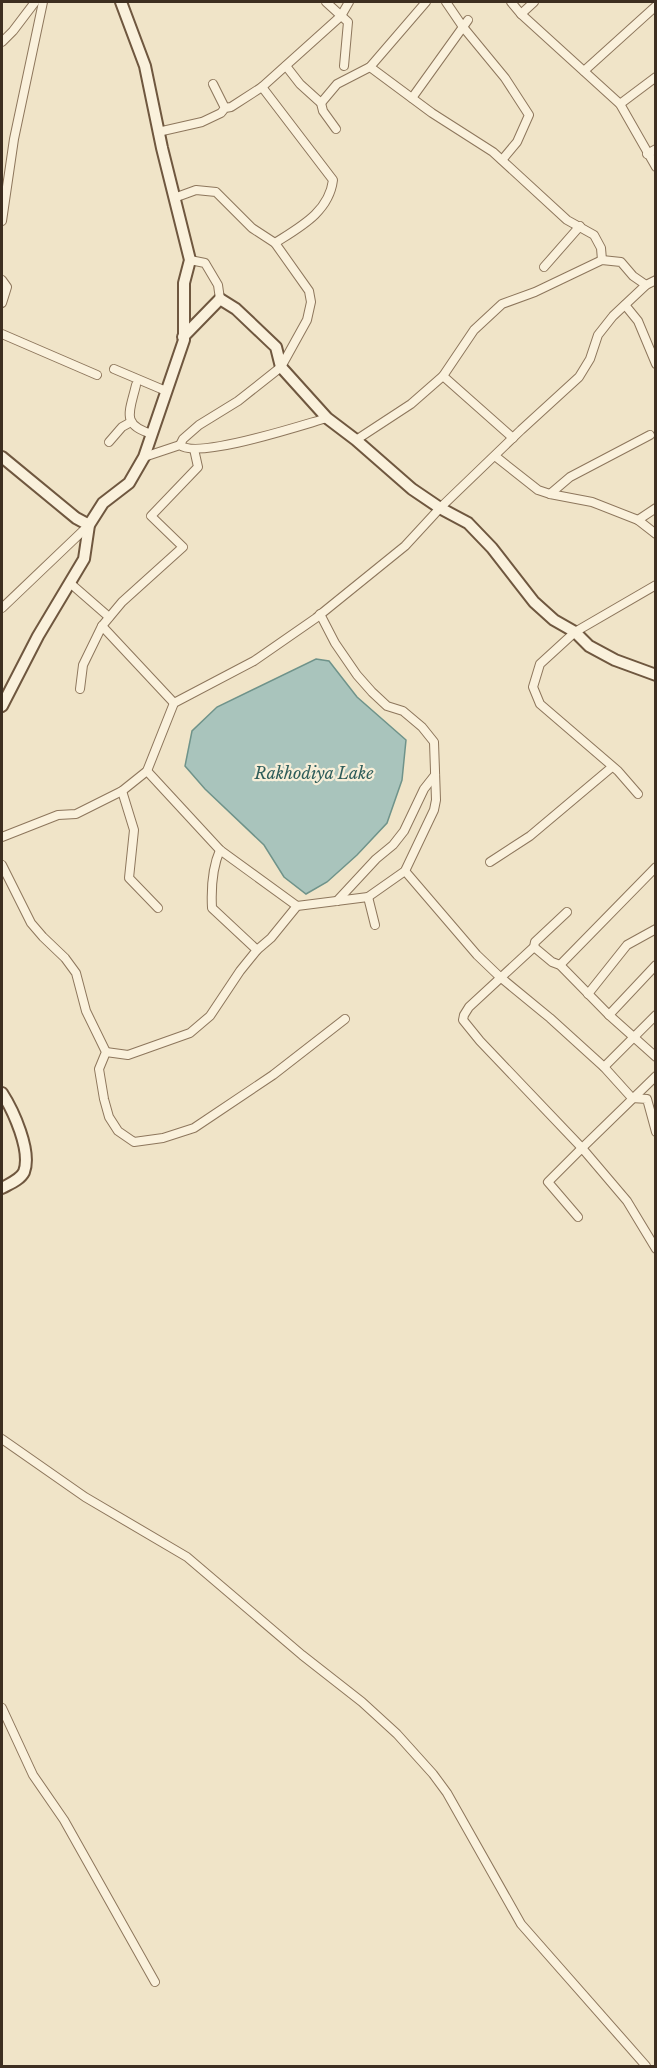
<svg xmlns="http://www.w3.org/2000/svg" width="657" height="2068" viewBox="0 0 657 2068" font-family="'Libre Baskerville',serif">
<rect width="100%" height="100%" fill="#f0e4c8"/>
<path fill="#a9c4bc" stroke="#6f938a" stroke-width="1.5" d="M316,659L329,661L357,697L406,740L402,780L387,823L357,855L327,882L306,894L284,877L264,845L205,789L185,766L192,731L217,707Z"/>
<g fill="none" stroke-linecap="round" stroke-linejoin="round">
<g stroke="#8d765c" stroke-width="10">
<g id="street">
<path d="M326,2L348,22L344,66"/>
<path d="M446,2L463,27L505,78L529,115L517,142L502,160"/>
<path d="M511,2L521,14L620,104L656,167"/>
<path d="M521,14L534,2"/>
<path d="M2,42L13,31L35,2"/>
<path d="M286,66L300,84L321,103L323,111L336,129"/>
<path d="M370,67L432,113L493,152L567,220L594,235L601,248L602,260"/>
<path d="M584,71L656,6"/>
<path d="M213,84L225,108"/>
<path d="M262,87L333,180C329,212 300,227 275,243"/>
<path d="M412,98L468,20"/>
<path d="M321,103L337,84L370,67L426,2"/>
<path d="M620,104L656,77"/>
<path d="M158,132L202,122L221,113L225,108L231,107L262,87L341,16L349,2"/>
<path d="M647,154L656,149"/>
<path d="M174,198L196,190L216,192L252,228L275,243L309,291L311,302L307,320L281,367L238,401L199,425L183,439L180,445"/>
<path d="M2,221L14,139L43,2"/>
<path d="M190,260L205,263L218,285L220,299"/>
<path d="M544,267L580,226"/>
<path d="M2,280L7,287L2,303"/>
<path d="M625,305L638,321L656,364"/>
<path d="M2,334L97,375"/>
<path d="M114,369L166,391"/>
<path d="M443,376L513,438"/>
<path d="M136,385C130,411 120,425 152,434"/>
<path d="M356,440L411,404L443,376L474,330L502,304L535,292L602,260L621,262L633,276L646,285"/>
<path d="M109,442L122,427L131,422"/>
<path d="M495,456L538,490L550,494L592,502L638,520L656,534"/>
<path d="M144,457L180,445C197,460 302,425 327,418"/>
<path d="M550,494L570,477L650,435"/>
<path d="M638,520L656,508"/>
<path d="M70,583L109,617"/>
<path d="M2,608L89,525"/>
<path d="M102,626L122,602L183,547L151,516L198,467L194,449"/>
<path d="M80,689L83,665L102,626L174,703"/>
<path d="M147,771L220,850L297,906"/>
<path d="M122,791L134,830L129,878L158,908"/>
<path d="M638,794L618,771L540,704L533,687L540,664L575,632L656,585"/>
<path d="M2,837L58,815L76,814L122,791L147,771L174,703L254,661L316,618L405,546L440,508L521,430L579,377L590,359L598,335L613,316L646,285L656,280"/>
<path d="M220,850C212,868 211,888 212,908L257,950"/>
<path d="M490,862L530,836L612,767"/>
<path d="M2,865L31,923L43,937L65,958L76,973L86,1011L106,1052L99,1069L104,1099L109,1117L118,1131L134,1142L163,1138L194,1128L273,1075L345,1019"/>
<path d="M405,871L477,955L500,977L550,1018L604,1067L632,1098L647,1099L656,1132"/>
<path d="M368,897L375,925"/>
<path d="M337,901L376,859L393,845L404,831L424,789L435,775"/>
<path d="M567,912L535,942L534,947L469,1007L464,1015L463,1020L480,1041L582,1148L656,1076"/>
<path d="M534,947L552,962L560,965L609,1015L656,1057"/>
<path d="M560,965L656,867"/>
<path d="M588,994L627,945L656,929"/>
<path d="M609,1015L656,965"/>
<path d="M106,1052L128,1055L190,1033L210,1016L240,971L257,950L271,938L297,906L368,897L405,871L434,810L436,800L434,742L422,727L403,711L387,706L372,692L357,675L335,643L320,614"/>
<path d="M604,1067L656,1015"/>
<path d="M578,1217L548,1182L582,1148L627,1201L656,1249"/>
<path d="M2,1439L85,1497L187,1557L302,1655L362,1702L397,1734L433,1774L447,1793L521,1924L646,2066"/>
<path d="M2,1708L33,1775L64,1820L155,1982"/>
</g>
</g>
<g stroke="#6f573f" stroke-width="14">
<g id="secondary">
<path d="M183,337L220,299L236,309L276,347L281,367L327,418L356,440L412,489L440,508L468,523L492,548L534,602L554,620L575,632L589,646L615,660L656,675"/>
<path d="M2,457L76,518L89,525"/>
<path d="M2,706L38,636L84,559L89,525L103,503L129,483L144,457L184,340V283L190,260L162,148L145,66L121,2"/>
<path d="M2,1093C13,1110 32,1151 24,1172C20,1180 9,1184 2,1188"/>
</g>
</g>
<use href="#street" stroke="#faf1dc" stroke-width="8"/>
<use href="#secondary" stroke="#faf1dc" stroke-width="10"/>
</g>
<g text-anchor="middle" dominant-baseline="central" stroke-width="4.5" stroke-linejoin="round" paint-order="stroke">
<g font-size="16" font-style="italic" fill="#2f5d5a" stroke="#f7eed8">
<text x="314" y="773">Rakhodiya Lake</text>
</g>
</g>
<rect width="657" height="2068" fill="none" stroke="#3d2e20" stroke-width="6"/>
</svg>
